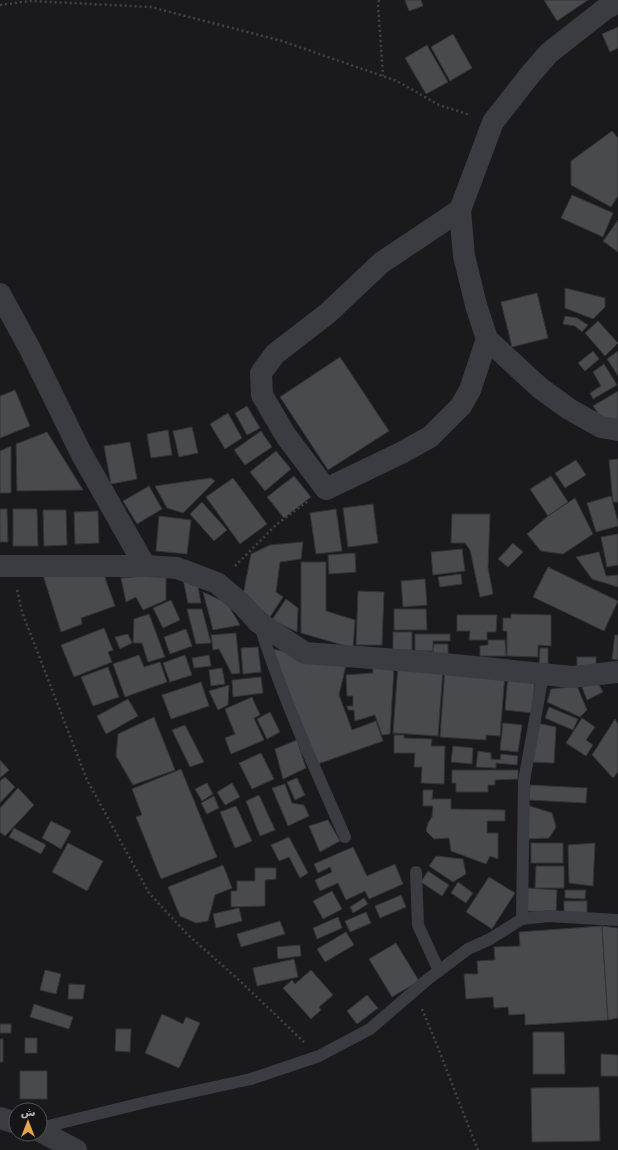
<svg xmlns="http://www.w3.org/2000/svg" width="618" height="1150" viewBox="0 0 618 1150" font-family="'DejaVu Sans','Noto Sans Arabic',sans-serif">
<rect width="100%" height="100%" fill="#1a1a1c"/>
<g fill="#494a4e" stroke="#343438">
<path d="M405,0H421L423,6L409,11Z"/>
<path d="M544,0H588L557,21Z"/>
<path d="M618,27V48L610,52L602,34Z"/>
<path d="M453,34L472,68L450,81L431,47Z"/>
<path d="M427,45L448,82L426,94L405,58Z"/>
<path d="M612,131L618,138V196L611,207L571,185V161Z"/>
<path d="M572,195L613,213L603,237L561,218Z"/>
<path d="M618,220V252L603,241Z"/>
<path d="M565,288L605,298V307L593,319L565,308Z"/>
<path d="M537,293L548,338L512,347L501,302Z"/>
<path d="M565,316L577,318L588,325L582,332L575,326L563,324Z"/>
<path d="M598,321L618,343L605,356L585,333Z"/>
<path d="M593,351L599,359L585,371L578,363Z"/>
<path d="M618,351V376L607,359Z"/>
<path d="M340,357L389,431L328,470L280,397Z"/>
<path d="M604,364L617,385L593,399L590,393L601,386L593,372Z"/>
<path d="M15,390L30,426L0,438V396Z"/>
<path d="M618,391V425L605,423L593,406Z"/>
<path d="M247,406L260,428L247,435L235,413Z"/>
<path d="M228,413L242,438L225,449L210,424Z"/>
<path d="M192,427L198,453L179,457L173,431Z"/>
<path d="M168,430L172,455L151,458L147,434Z"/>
<path d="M261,431L272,447L245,465L234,450Z"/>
<path d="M47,432L83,490L17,491L16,444Z"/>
<path d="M130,442L137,479L111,484L104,446Z"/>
<path d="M11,446V493H0V451Z"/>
<path d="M276,451L291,469L265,491L250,472Z"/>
<path d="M618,459V502H613L609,460Z"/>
<path d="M576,460L586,475L565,488L555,473Z"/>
<path d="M294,476L311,497L284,518L267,497Z"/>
<path d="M551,476L568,502L548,516L530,489Z"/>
<path d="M211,478L215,481L183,513L167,508L155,486Z"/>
<path d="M233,478L267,524L240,544L206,497Z"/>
<path d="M149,486L162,509L137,524L123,501Z"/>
<path d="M611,496L618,522V526L596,532L587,503Z"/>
<path d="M575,498L593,534L563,554L541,551L527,534L548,516Z"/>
<path d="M202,502L227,530L214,541L190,514Z"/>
<path d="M373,504L378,543L348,547L343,508Z"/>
<path d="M0,509H7L8,542H0Z"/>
<path d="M13,509H37L38,546H13Z"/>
<path d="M336,509L342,551L316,554L310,513Z"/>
<path d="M43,510H66L67,545L44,546Z"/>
<path d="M98,511L99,543L75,544L74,512Z"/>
<path d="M452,514H490L488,568L493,594L480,597L470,550L465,543H451Z"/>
<path d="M159,516L191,520L187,554L156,551Z"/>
<path d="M618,534V565L607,567L601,537Z"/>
<path d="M303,542L301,559L280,562L276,592L283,597L270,617L243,595L251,554L270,545Z"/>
<path d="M513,543L523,552L508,567L498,559Z"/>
<path d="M462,549L465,571L433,575L431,552Z"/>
<path d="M599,552L606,576L618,575V587L592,579L576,557Z"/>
<path d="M355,553L356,572L329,574L328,555Z"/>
<path d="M301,562H326V611L355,620L353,648L301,633Z"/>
<path d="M548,567L618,601L604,631L533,597Z"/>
<path d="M42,572H103L115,606L81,618L82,624L61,632Z"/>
<path d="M166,574V600L143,610L136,597L126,602L121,578Z"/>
<path d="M182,574L196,576L201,603H188Z"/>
<path d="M461,574L462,584L440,587L438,577Z"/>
<path d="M425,579L427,605L403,607L401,581Z"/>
<path d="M358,591L384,592L382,645H356Z"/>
<path d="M203,592L227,603L240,625L213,630Z"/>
<path d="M286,599L298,608L297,632L272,620Z"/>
<path d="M171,600L180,620L163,628L153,608Z"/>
<path d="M187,609H202L211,643L196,644Z"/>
<path d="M394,609H426L427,630H394Z"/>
<path d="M149,614L165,657L148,662L142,643H133L134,619Z"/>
<path d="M511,614L551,615V646L538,645V657L507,656V631H503V618H511Z"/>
<path d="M457,615H497L496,632H487V640H469L470,631H457Z"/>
<path d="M104,628L113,650L108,652L112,662L74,677L61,645Z"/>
<path d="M186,629L192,646L170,654L164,637Z"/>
<path d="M393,632H412V650L393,651Z"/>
<path d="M236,633L240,673L232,674L219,649L213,650L211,635Z"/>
<path d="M128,634L132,643L120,649L115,637Z"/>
<path d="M415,634H450V641H433V651H415Z"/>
<path d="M615,635H618V660L612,659Z"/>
<path d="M488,640H505L506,656H480V646L488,645Z"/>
<path d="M434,644H448V655L433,654Z"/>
<path d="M258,647L261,672L243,674L241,648Z"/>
<path d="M540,648H548V664H539Z"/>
<path d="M273,649L346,665L339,695L352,730L376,721L383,741L315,765Z"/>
<path d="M139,655L144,667L160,662L167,682L125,697L113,664Z"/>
<path d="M185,655L192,675L170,682L163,663Z"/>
<path d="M209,655L211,666L194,668L192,658Z"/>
<rect x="577" y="657" width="19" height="12"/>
<path d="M398,665L443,668L438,736L393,733Z"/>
<path d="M373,666L394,668L390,734L382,735L375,715L355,721L354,710H348L347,706H353V696H347L346,675L373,673Z"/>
<path d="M108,667L119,697L93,706L81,677Z"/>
<path d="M222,668L225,684L211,686L209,670Z"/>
<path d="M445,669L505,673L500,736L486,735V740L440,737Z"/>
<path d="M508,676L535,679L532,713L505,710Z"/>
<path d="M261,677L263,693L233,697L232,680Z"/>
<path d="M597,681L603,692L587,700L582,687Z"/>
<path d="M201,682L209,706L171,719L162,695Z"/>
<path d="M229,685L228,705L218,710L209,691Z"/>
<path d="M577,686L587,710L580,717L547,702L551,689Z"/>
<path d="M252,697L260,715L254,718L264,740L231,754L225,738L235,734L225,709Z"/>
<path d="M128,699L138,716L106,734L97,716Z"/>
<path d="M549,707L578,719L573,730L545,718Z"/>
<path d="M270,712L280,732L267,739L257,719Z"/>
<path d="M154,717L175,770L133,785L116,756L118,734Z"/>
<path d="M582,718L595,727L586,740L593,745L586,756L566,743Z"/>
<path d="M615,719L618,724V772L613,778L592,755Z"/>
<path d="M503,723L522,725L518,752L500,750Z"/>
<path d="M537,723L556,727L554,763L531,762Z"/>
<path d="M185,725L204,762L190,767L172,730Z"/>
<path d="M394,735H404V738L432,739L431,746H445L444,784L421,783L422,767H414L415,753H394Z"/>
<path d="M297,740L306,768L283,779L275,749Z"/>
<path d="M453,746L473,748L472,764L451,762Z"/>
<path d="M478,751L491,753V759L500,760L501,754L518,756L517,765L496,763V768L476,767Z"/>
<path d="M261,753L274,779L252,789L239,763Z"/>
<path d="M0,760L9,770L0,778Z"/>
<path d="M181,769L217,857L161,879L136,817L142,815L132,789Z"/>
<path d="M452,770H518V779L495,780V785H488V792H456V783H452Z"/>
<path d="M5,777L15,787L0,803V781Z"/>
<path d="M297,778L305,795L295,800L287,782Z"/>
<path d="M207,783L213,794L202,801L195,789Z"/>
<path d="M232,783L240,797L225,805L217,792Z"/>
<path d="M285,784L292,803L304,805L309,816L288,826L272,788Z"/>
<path d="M530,785L587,788L586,803L529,800Z"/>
<path d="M18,788L34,805L5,836L0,832V808Z"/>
<path d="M423,790H433L432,799H451V809L505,810V821H487V833H498V859L490,856L486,864L451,851L449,838L434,839L426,831L428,823L432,817L433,806H423Z"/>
<path d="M259,795L275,830L260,836L246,801Z"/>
<path d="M214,796L219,808L207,814L201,803Z"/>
<path d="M527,805L552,813L556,827L549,838L524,839Z"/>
<path d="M236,806L252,841L235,848L220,812Z"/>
<path d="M328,820L340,841L320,852L309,826Z"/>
<path d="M51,821L71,831L61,849L42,838Z"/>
<path d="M14,828L46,845L41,854L9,837Z"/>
<path d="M289,837L308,873L300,878L289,857L279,861L271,845Z"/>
<path d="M68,843L103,861L87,891L52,872Z"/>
<rect x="531" y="843" width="32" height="20"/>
<path d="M595,843L593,886L569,883L568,845Z"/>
<path d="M353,847L367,876L395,864L403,884L369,899L365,891L346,900L338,883L320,891L315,880L332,872L330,867L318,873L314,864Z"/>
<path d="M436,856L463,859L466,874L453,882L429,866Z"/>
<path d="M223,865L232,888L215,895L208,921L196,923L180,916L168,887Z"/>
<path d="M536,866H564V888H535Z"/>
<path d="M255,868H276V879L265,880V906L231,907V891H237V881H255Z"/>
<path d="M428,871L449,885L442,896L421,882Z"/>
<path d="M489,877L515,893L492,929L466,912Z"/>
<path d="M458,882L473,893L466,903L451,893Z"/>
<path d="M527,888L557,890L556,912L526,911Z"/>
<path d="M565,890H586L585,899L565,898Z"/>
<path d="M332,891L342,909L323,919L313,901Z"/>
<path d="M401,895L406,907L380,918L375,906Z"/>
<path d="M364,898L368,904L353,913L350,907Z"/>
<rect x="564" y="901" width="23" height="12"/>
<path d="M239,908L242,921L216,928L213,914Z"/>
<path d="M366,912L371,923L350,932L345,921Z"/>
<path d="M338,917L342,928L317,939L313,928Z"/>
<path d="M280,921L285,934L241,947L237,934Z"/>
<path d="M602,926L608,1020L525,1025V1014L509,1015L508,1007L494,1008L493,997L466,999L464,974H478L477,961L495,960L494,947L520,946L519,932Z"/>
<path d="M602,926L618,928V1018L608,1020Z"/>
<path d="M346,932L354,945L325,962L317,949Z"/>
<path d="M396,943L419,981L392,997L369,959Z"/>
<path d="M300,945L301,956L278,959L277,947Z"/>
<path d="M294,959L298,977L257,986L253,968Z"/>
<path d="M45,970L61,974L56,994L40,990Z"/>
<path d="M311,970L333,995L319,1007L321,1010L311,1019L283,988L292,980L295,984Z"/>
<path d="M69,984L85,985L83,999H68Z"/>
<path d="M367,995L378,1008L357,1024L347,1011Z"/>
<path d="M34,1004L73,1017L69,1029L30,1017Z"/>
<path d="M162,1014L183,1024L186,1017L200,1023L179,1068L145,1053Z"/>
<rect x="0" y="1024" width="11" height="9"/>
<path d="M116,1029H131L130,1052L115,1051Z"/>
<path d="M533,1032H564L565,1074H533Z"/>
<rect x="25" y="1038" width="12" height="15"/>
<rect x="0" y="1039" width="3" height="23"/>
<path d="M601,1054L618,1055V1076H601Z"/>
<rect x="20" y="1071" width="27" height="28"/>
<path d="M599,1087L600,1141L532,1142L531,1088Z"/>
</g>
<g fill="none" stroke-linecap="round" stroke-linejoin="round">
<g stroke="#414347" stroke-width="2.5" stroke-dasharray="2 3" stroke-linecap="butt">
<path d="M379,0L378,4L383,76"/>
<path d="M0,5L30,1L151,7L282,41L397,81L439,105L470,115"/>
<path d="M235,566L277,524L307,502"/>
<path d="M17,590L22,612L87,780L149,893L187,934L240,981L304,1042"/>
<path d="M422,1009C442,1056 459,1103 478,1150"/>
</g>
<g stroke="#3b3c41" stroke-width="12">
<path d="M259,623C282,697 314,766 345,837"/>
<path d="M416,872L418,925L439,971"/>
<path d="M522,919L524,781L543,675"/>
<path d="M40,1128L146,1102L251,1079L319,1056L370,1029L428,979L468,949L490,939L522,919L548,916L618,920"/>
</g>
<g stroke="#3b3c41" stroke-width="22">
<path d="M618,2L605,9L549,53L529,76L493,122L460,210L464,256L476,305L487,339L540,388L569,409L601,427L618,430"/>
<path d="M460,210L381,263L328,313L275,354L261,373L262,395L286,436L326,489L401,453L430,437L461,406L470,390L487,339"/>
<path d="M0,294L30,349L81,453L145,566"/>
<path d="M0,566H145L177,568L217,583L242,604L258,622L305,653L425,662L572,677L618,672"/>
<path d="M0,1118L16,1123"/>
<path d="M40,1131L76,1150"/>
</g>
</g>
<g transform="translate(28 1122)"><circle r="19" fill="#151517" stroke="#525458"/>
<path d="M0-3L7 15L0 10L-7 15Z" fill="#e4a64a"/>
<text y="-6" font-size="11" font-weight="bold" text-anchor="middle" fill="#adb2ba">ش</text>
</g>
</svg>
